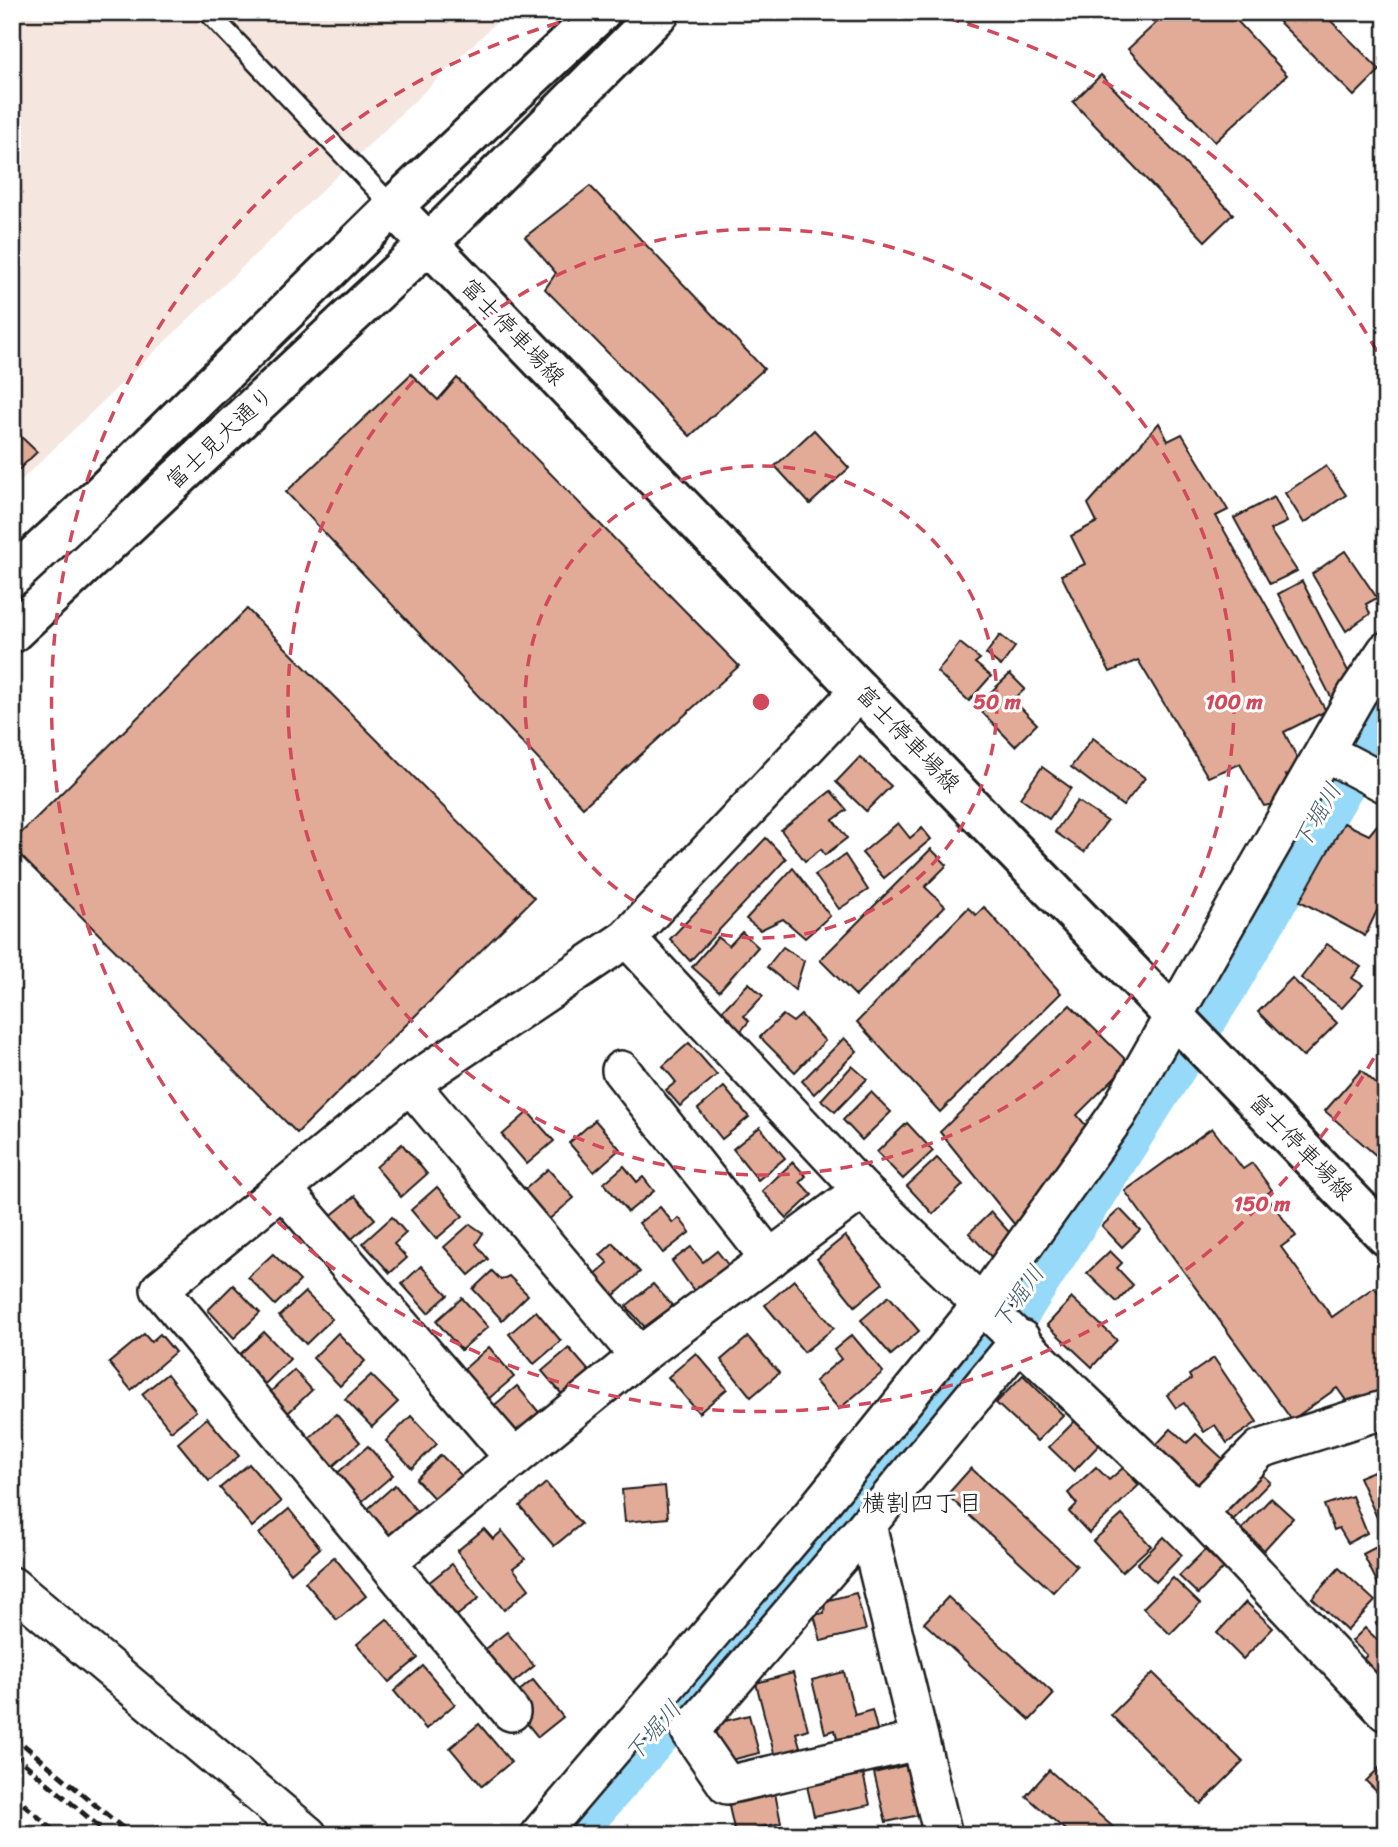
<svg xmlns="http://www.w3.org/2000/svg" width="1398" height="1847" viewBox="0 0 1398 1847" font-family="Sriracha,'Klee One',sans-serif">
<rect width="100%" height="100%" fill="#fff"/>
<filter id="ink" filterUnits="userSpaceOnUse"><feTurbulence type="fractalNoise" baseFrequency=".0143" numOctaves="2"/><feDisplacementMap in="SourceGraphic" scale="14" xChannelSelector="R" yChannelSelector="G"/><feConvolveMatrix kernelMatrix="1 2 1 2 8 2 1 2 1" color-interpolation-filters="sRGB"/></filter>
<g filter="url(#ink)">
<path fill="#f6e6e0" d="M12,12H507L12,489Z"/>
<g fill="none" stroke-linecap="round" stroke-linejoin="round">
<path stroke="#97d9f8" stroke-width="56" d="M563,1835L869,1483L1010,1314L1219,986L1386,698"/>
</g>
<g fill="#e2ab98" stroke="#1c1c1c" stroke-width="2">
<path d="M1168,12H1229L1287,75L1215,142L1128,49Z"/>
<path d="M1269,12H1322L1380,70L1354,96Z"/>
<path d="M1101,75L1233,214L1205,241L1073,102Z"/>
<path d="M590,186L764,369L690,436L545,289L556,273L525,237Z"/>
<path d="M411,374L438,400L457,378L739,666L583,807L286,492Z"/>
<path d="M1159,423L1168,441L1182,434L1228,510L1216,516L1326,711L1284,732L1302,767L1286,775L1291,781L1279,803L1264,806L1240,764L1208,777L1138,660L1110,672L1061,575L1085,564L1071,536L1097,522L1088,504Z"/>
<path d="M12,428L37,452L12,476Z"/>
<path d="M814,430L849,468L810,504L775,466Z"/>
<path d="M1326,466L1346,495L1304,523L1285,493Z"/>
<path d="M1274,497L1287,522L1270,530L1297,571L1270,584L1234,518Z"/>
<path d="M1345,551L1377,598L1366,604L1370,614L1346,631L1312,574Z"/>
<path d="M1302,581L1351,677L1335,705L1278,594Z"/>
<path d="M247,609L534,898L297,1133L12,847V842Z"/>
<path d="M1000,635L1015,647L1001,666L986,654Z"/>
<path d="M960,643L980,659L975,663L991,676L969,701L937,672Z"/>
<path d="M1010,674L1025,689L1013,700L1037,724L1015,746L976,706Z"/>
<path d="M1093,738L1145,778L1123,806L1071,767Z"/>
<path d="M860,757L891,786L866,811L836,782Z"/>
<path d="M1042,767L1071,788L1049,819L1020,798Z"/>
<path d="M831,791L847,810L833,820L847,838L825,855L821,849L805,861L781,830Z"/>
<path d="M1077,801L1107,821L1084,852L1055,832Z"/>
<path d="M898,823L910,838L922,828L931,839L884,878L862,853Z"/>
<path d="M1344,823L1369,835L1378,824L1382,900L1365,936L1300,901Z"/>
<path d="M766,838L786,859L690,961L670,939Z"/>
<path d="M931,849L947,865L925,887L945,906L856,996L820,960Z"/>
<path d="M845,855L868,890L839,909L815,875Z"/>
<path d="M793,868L830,916L805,938L783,919L760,930L746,919Z"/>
<path d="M984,907L1061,993L940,1112L857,1022L968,908L976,915Z"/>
<path d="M742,932L758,947L719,991L692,967L718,937L729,946Z"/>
<path d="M1327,944L1361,967L1352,978L1363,985L1342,1008L1301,978Z"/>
<path d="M783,947L804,961L795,990L767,967Z"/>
<path d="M1292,978L1337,1023L1303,1057L1258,1012Z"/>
<path d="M749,983L763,996L744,1016L749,1021L741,1031L721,1012Z"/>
<path d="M1070,1005L1129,1063L1077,1115L1088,1128L1023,1235L940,1132Z"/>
<path d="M783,1015L793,1022L801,1015L825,1041L795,1072L760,1037Z"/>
<path d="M844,1038L857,1051L814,1094L802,1081Z"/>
<path d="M689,1043L717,1075L680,1106L666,1090L676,1082L663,1066Z"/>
<path d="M852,1066L867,1079L835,1112L821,1100Z"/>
<path d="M1361,1070L1384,1091L1376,1101L1386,1110V1164L1325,1111Z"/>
<path d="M724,1087L749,1117L722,1139L698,1109Z"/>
<path d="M871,1092L891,1112L862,1140L843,1120Z"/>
<path d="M528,1112L554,1141L527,1164L502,1135Z"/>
<path d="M595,1120L620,1149L594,1172L569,1143Z"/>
<path d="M907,1123L933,1151L903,1179L877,1152Z"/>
<path d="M760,1127L785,1158L758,1180L733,1149Z"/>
<path d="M1212,1128L1243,1169L1252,1163L1272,1190L1266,1195L1296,1236L1281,1247L1332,1317L1374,1287L1386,1302V1396L1350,1406L1337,1388L1292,1420L1125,1191Z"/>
<path d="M402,1144L427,1174L401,1197L376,1167Z"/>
<path d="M937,1158L963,1185L933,1214L907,1186Z"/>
<path d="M793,1162L806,1176L800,1182L812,1195L787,1218L762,1191Z"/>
<path d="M624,1166L637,1182L643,1177L654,1191L628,1212L604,1183Z"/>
<path d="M548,1169L574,1198L547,1221L522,1192Z"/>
<path d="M437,1187L463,1216L436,1239L411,1210Z"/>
<path d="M355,1196L375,1219L348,1242L328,1218Z"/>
<path d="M660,1207L673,1223L679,1218L690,1232L663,1253L639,1223Z"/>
<path d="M1120,1209L1140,1230L1122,1247L1102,1226Z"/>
<path d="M991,1212L1017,1241L995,1261L969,1233Z"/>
<path d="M392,1217L406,1233L394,1244L407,1258L390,1273L363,1243Z"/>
<path d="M470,1224L483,1233L476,1244L488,1259L469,1275L444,1247Z"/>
<path d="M845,1236L883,1283L855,1306L817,1259Z"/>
<path d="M613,1243L640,1272L612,1297L593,1276L608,1263L600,1255Z"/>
<path d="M691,1247L703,1262L717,1251L732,1270L698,1296L672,1261Z"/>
<path d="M1110,1251L1122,1263L1117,1268L1133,1285L1117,1302L1087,1273Z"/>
<path d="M273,1254L300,1281L275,1305L248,1277Z"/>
<path d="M421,1266L448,1295L428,1313L402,1284Z"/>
<path d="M492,1271L501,1280L509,1276L528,1295L502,1320L473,1289Z"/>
<path d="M794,1280L834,1328L804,1352L765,1305Z"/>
<path d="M653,1284L678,1312L652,1335L626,1306Z"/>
<path d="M233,1285L260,1313L234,1338L208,1310Z"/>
<path d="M305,1292L332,1319L306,1344L279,1316Z"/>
<path d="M889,1296L919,1331L891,1355L861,1320Z"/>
<path d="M462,1298L488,1327L461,1350L436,1321Z"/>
<path d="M1072,1298L1117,1340L1092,1367L1047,1325Z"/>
<path d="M536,1311L561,1341L534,1364L509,1334Z"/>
<path d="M264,1332L290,1359L265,1384L238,1356Z"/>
<path d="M338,1333L365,1361L340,1386L313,1358Z"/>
<path d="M144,1334L151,1342L160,1334L175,1352L131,1390L109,1363Z"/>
<path d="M852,1335L883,1372L839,1409L815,1381L841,1359L834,1350Z"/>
<path d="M748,1337L779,1373L751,1397L721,1360Z"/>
<path d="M489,1347L514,1377L487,1400L462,1371Z"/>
<path d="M569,1348L594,1377L567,1400L542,1371Z"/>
<path d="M696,1353L727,1389L699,1413L668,1377Z"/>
<path d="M1214,1358L1257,1422L1227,1443L1215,1425L1204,1432L1184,1403L1176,1408L1167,1395L1191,1379L1189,1375Z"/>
<path d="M294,1370L312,1390L287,1414L268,1394Z"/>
<path d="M167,1374L196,1411L171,1431L142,1394Z"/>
<path d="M371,1375L398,1402L372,1427L345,1399Z"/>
<path d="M1023,1375L1063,1415L1037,1441L996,1403Z"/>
<path d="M517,1386L542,1416L516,1438L490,1409Z"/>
<path d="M336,1414L360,1442L333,1466L308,1439Z"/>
<path d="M411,1416L437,1444L412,1468L386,1441Z"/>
<path d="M207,1418L239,1456L209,1481L178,1443Z"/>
<path d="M1076,1420L1100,1444L1074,1471L1049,1447Z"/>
<path d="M1171,1429L1187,1443L1196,1434L1223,1459L1197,1486L1155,1446Z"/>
<path d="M368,1446L393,1475L359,1504L334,1476Z"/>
<path d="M441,1455L468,1482L442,1507L416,1479Z"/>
<path d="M249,1464L281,1502L252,1527L220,1488Z"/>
<path d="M1386,1466V1528L1382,1529L1359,1477Z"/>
<path d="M1096,1467L1109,1480L1123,1468L1139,1485L1089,1533L1069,1512L1077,1504L1068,1493Z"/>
<path d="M971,1468L1077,1566L1053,1592L947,1495Z"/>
<path d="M1256,1469L1270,1482L1231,1522L1218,1509Z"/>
<path d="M546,1483L581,1524L554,1546L520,1506Z"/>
<path d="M395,1485L419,1514L385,1544L361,1515Z"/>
<path d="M665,1486L668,1518L625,1522L622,1490Z"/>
<path d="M1352,1496L1367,1533L1348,1543L1339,1528L1334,1530L1324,1505Z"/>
<path d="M1271,1498L1293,1518L1264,1550L1242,1529Z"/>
<path d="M289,1509L320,1548L291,1573L259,1534Z"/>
<path d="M1122,1515L1151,1546L1122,1572L1093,1541Z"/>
<path d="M484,1529L493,1539L502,1531L525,1559L513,1568L529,1589L504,1610L457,1551Z"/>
<path d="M1164,1537L1182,1555L1156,1582L1137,1564Z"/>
<path d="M1386,1542V1600L1363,1554Z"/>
<path d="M1205,1550L1224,1568L1198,1594L1179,1576Z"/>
<path d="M334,1557L366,1596L337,1620L305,1582Z"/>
<path d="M452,1564L479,1598L454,1618L427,1584Z"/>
<path d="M1339,1568L1375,1601L1347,1631L1312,1598Z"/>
<path d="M1173,1578L1200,1604L1170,1634L1143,1608Z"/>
<path d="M856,1593L866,1630L821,1641L814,1615L824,1613L825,1601Z"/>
<path d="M948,1597L1054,1694L1030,1720L924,1623Z"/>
<path d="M1246,1602L1273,1628L1243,1659L1217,1633Z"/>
<path d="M1386,1617V1638L1376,1623Z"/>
<path d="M387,1619L418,1658L389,1682L357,1644Z"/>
<path d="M1365,1628L1386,1648L1385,1684L1361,1662L1367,1655L1352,1641Z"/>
<path d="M507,1632L534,1666L509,1686L481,1652Z"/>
<path d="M423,1666L455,1704L426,1729L394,1691Z"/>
<path d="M844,1672L855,1715L872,1710L878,1733L838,1743L835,1730L825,1733L812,1680Z"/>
<path d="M793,1673L808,1729L796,1733L801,1750L775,1757L756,1683Z"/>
<path d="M1153,1673L1243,1762L1201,1804L1111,1715Z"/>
<path d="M533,1680L563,1717L538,1737L508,1700Z"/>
<path d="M749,1715L759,1753L723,1762L713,1724Z"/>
<path d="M479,1724L511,1762L482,1786L450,1748Z"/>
<path d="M1386,1761V1801L1366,1781Z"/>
<path d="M907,1765L919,1815L886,1822L874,1773Z"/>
<path d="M1049,1770L1122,1835H1071L1026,1796Z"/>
<path d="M863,1773L870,1805L814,1816L807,1786Z"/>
<path d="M775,1793L781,1823L735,1833L728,1802Z"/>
</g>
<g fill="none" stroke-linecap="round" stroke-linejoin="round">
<g stroke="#1c1c1c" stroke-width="23">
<path id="service" d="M208,12L393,207"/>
</g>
<g stroke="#1c1c1c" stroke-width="42">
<g id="minor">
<path d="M1325,752L1386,784"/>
<path d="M627,938L862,1190L1198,1512L1386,1712"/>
<path d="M621,1070L770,1259"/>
<path d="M410,1084L639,1356"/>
<path d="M282,1188L514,1458"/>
<path d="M1198,1512L1260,1449L1386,1409"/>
<path d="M867,1525L943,1835"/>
<path d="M387,1562L639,1356L862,1190"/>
<path d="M12,1586L308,1835"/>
<path d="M511,1712L160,1289L410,1084L627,938L860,690"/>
<path d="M918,1741L727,1785L690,1731L867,1525L1021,1339"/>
<path d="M539,1835L811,1516L982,1304L1117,1115L1357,694L1386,651"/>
</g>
</g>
<g stroke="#1c1c1c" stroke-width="44">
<g id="tertiary">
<path d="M12,577L98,497L393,207"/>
<path d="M12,633L428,244"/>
</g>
</g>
<g stroke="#1c1c1c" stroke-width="44">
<g id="secondary">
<path d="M601,12L393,207L1386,1236"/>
<path d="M428,244L660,12"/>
</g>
</g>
<use href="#service" stroke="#fff" stroke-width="18"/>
<use href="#minor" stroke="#fff" stroke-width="37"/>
<use href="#tertiary" stroke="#fff" stroke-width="38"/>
<use href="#secondary" stroke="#fff" stroke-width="38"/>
<g stroke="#1c1c1c" stroke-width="5" stroke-dasharray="10 5" stroke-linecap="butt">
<path d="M12,1735L131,1835"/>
<path d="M12,1753L109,1835"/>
<path d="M12,1794L59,1835"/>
</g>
</g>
</g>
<g fill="none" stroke="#d1495b" stroke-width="3.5" stroke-dasharray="12 9">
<circle cx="761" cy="702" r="236"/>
<circle cx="761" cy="702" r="473"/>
<path d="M1384 1040A709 709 0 1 1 595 13M927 13A709 709 0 0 1 1384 364"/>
</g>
<g text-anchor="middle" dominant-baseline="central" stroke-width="6" stroke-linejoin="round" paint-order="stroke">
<g font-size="23" fill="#1c1c1c" stroke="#fff">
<text transform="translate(513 332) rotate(46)">富士停車場線</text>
<text transform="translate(220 438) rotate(-43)">富士見大通り</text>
<text transform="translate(908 739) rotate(46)">富士停車場線</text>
<text transform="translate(1301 1147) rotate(46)">富士停車場線</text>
</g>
<g font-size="24" font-style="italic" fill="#475e69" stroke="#fff">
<text transform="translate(1317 816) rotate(-60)">下堀川</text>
<text transform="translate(1018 1297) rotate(-55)">下堀川</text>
<text transform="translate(653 1731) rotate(-49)">下堀川</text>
</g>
<g font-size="24" fill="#1c1c1c" stroke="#fff">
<text x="922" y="1503">横割四丁目</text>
</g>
</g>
<circle cx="761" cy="702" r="10" fill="#d1495b" stroke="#fff" stroke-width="3.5"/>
<g font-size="21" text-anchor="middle" font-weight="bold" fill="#d1495b" stroke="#fff" stroke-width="6" stroke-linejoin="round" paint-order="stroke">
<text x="997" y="709">50 m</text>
<text x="1234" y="709">100 m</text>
<text x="1262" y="1211">150 m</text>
</g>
<rect width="1398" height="1847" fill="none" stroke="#fff" stroke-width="42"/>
<rect x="21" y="21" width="1356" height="1805" fill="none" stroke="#1c1c1c" stroke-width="2.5" filter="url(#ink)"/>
</svg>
